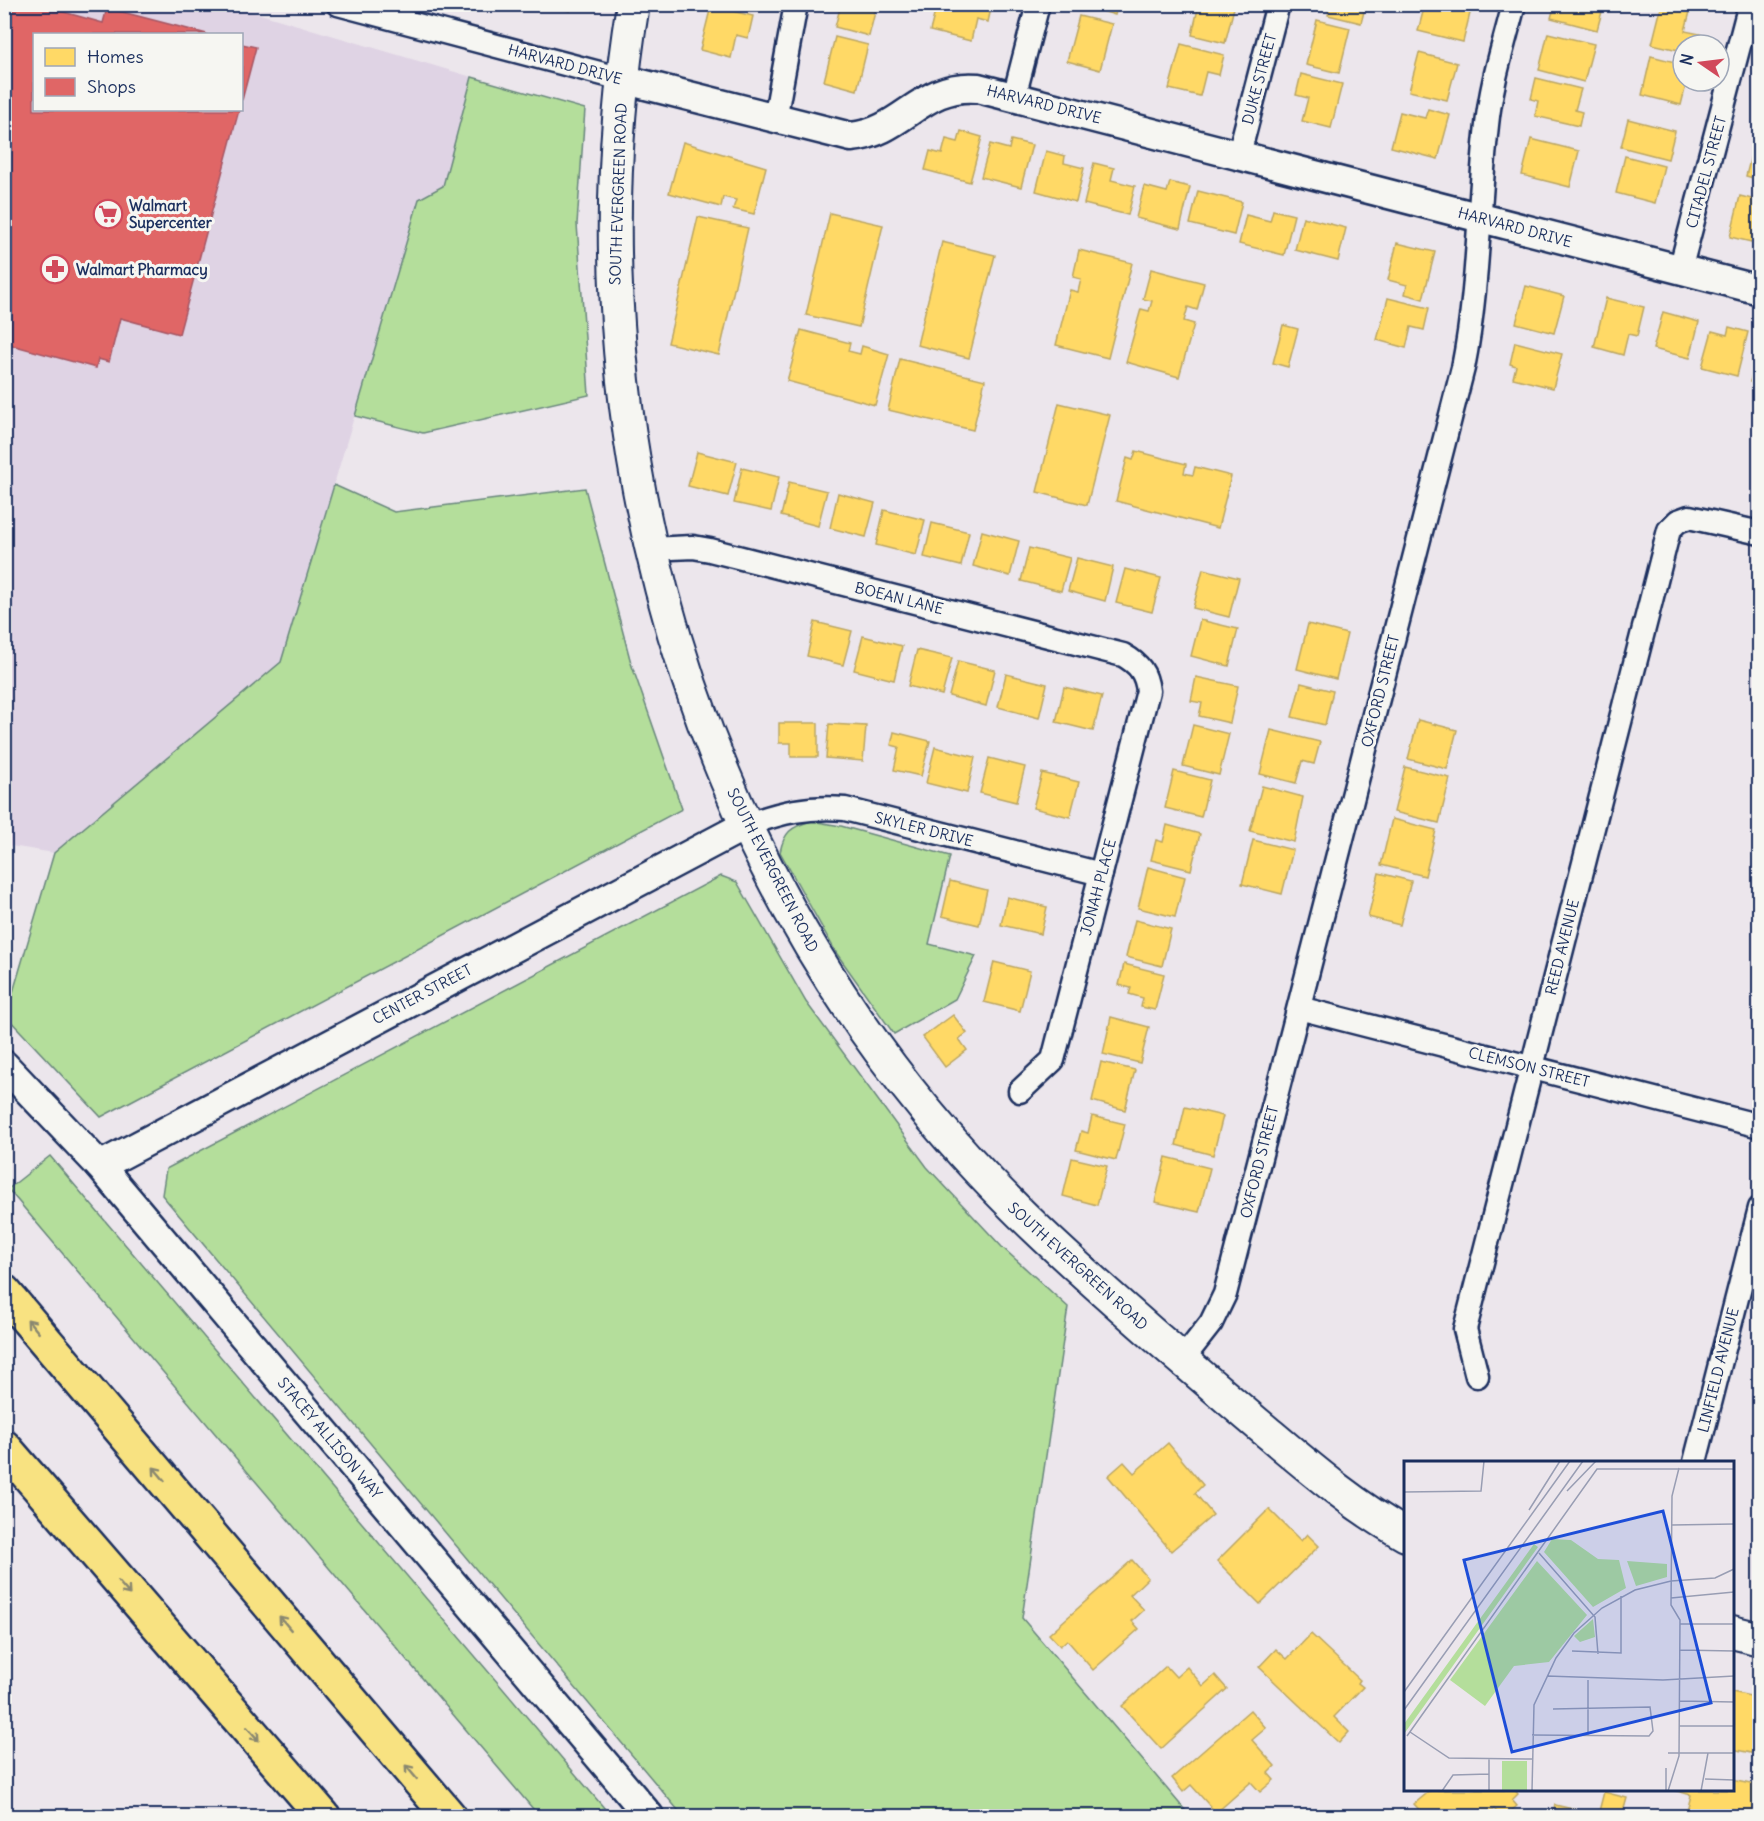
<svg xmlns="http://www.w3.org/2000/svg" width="1764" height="1821" viewBox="0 0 1764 1821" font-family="Delius,sans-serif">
<rect width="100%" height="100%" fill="#ece6ec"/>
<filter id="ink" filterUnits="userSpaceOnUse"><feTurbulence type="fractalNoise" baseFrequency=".0167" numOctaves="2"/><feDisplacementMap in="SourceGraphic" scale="12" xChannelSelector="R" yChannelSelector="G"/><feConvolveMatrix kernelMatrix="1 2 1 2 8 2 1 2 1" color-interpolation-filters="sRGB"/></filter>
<g filter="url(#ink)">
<path fill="#dfd3e4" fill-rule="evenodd" d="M4,5H230L472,77L443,186L419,199L281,662L54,853L5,845ZM34,34H242V110H34Z"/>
<g fill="#b4de9b" stroke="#68867c" stroke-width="1.5">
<path d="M472,77L585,109L577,224L589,395L423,433L355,416L419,199L443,186Z"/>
<path d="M334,485L394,512L585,488L631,663L682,809L101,1117L6,1016L54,853L281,662Z"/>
<path d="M811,821L841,826L950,856L929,944L976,956L955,999L894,1034L837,954L780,852C784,832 791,827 811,821Z"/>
<path d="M721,876L737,882L806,1002L927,1167L1002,1247L1068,1307L1022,1618L1190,1816H683L162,1195L166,1169Z"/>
<path d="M50,1156L611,1816H539L8,1189Z"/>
</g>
<g fill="#ffd966" stroke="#bba664" stroke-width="1.5">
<path d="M544,4H571L570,11Z"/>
<path d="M841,4H877L869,36L835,27Z"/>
<path d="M937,4H992L988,22L976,19L971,41L930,31Z"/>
<path d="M1079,4H1118L1115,15Z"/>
<path d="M1199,4H1235L1225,43L1192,35Z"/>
<path d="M1331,4H1366L1361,23L1328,15Z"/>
<path d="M1425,4L1472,5L1463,42L1418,31Z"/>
<path d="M1555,4H1604L1597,30L1551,18Z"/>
<path d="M1662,4L1691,8L1685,31L1700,34L1698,45H1683V51L1652,44Z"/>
<path d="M711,6L753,16L748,38L736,35L731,58L700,50Z"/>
<path d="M1079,16L1112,24L1100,70L1067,61Z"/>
<path d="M1317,20L1350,28L1339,73L1306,65Z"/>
<path d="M1548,33L1594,44L1584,82L1539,70Z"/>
<path d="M835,37L868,45L857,90L824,81Z"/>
<path d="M1181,44L1224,55L1219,75L1206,72L1200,96L1169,89Z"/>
<path d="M1419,53L1457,63L1447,100L1409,91Z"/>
<path d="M1651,56L1683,64V81H1687L1681,105L1642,95Z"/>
<path d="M1301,74L1342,84L1331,128L1302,121L1308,98L1296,95Z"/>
<path d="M1536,78L1581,89L1575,110L1582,112L1579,126L1535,116L1538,101L1531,99Z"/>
<path d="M1428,109L1450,115L1438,159L1391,147L1400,112L1425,118Z"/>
<path d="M1628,119L1675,131L1668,159L1621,147Z"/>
<path d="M961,131L982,137L970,182L925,170L930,151L942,154L946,139L958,142Z"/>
<path d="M1531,139L1579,151L1570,187L1522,175Z"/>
<path d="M1011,140L1032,145L1021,187L981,177L990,144L1009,149Z"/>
<path d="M1755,140L1760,141V180L1746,176Z"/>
<path d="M683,142L766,167L754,214L733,209L736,200L723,197L721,207L669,193Z"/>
<path d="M1046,151L1065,156L1064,163L1084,168L1076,202L1036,191Z"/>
<path d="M1625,156L1664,166L1655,203L1616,193Z"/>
<path d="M1094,163L1114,168L1111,180L1135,186L1128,215L1084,204Z"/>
<path d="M1170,182L1190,187L1180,229L1136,218L1144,186L1167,192Z"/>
<path d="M1198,191L1242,202L1234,235L1190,224Z"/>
<path d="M1740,196L1760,201V244L1730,237Z"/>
<path d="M1273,210L1294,215L1284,255L1239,244L1246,215L1270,221Z"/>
<path d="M830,213L883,225L859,327L806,315Z"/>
<path d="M698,217L748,228L719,355L668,343Z"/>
<path d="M1303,217L1346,228L1338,261L1295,250Z"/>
<path d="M942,242L995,255L969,358L917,345Z"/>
<path d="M1397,243L1435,252L1423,299L1405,294L1407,285L1388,280Z"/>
<path d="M1079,250L1132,263L1108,358L1056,345L1070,290L1078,292L1081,279L1073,277Z"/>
<path d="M1151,269L1204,283L1197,310L1188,307L1184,321L1194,324L1179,377L1126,362L1141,309L1149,311L1152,301L1143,299Z"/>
<path d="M1526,286L1564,296L1554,333L1516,323Z"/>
<path d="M1388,298L1429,308L1424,330L1411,327L1406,348L1377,340Z"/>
<path d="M1606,298L1644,307L1637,336L1628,334L1623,355L1594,347Z"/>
<path d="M1663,312L1699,322L1690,358L1653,349Z"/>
<path d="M1283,325L1298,329L1288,367L1273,363Z"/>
<path d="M1729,327L1748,332L1737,376L1702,367L1712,331L1727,335Z"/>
<path d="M801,330L850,343L848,351L860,354L862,346L889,354L875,405L787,381Z"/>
<path d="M1515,342L1562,354L1553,388L1513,378L1516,366L1510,364Z"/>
<path d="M1760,345V384L1750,382Z"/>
<path d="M900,359L985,380L973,430L888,410Z"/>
<path d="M1059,403L1110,415L1087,505L1037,492Z"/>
<path d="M1136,451L1186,464L1184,473L1193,475L1195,467L1231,476L1218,528L1116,501L1127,458L1133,460Z"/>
<path d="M697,452L737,462L728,496L688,486Z"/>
<path d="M742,468L779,477L771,511L734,503Z"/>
<path d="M789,482L827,491L818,526L781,516Z"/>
<path d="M838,493L875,503L866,537L830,528Z"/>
<path d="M884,510L925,520L916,555L876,545Z"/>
<path d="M932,523L969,532L961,566L924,557Z"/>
<path d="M982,531L1019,541L1010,576L973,566Z"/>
<path d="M1029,548L1070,558L1061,591L1021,581Z"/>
<path d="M1077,558L1113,567L1105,601L1068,591Z"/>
<path d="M1125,569L1161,578L1152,612L1116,603Z"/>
<path d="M1203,569L1239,578L1229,617L1193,608Z"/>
<path d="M1200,620L1238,629L1229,666L1191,656Z"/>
<path d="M815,622L852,631L843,665L807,656Z"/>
<path d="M1308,624L1347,634L1336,679L1297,669Z"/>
<path d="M863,636L902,646L894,680L854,670Z"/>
<path d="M917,650L952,658L942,695L908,686Z"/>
<path d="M958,661L995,670L986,706L949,696Z"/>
<path d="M1006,674L1047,684L1039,718L998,707Z"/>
<path d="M1196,677L1238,686L1230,723L1199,716L1202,703L1191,701Z"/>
<path d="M1301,683L1333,691L1325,725L1292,717Z"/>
<path d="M1064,687L1102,696L1093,731L1056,722Z"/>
<path d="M1418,720L1457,730L1447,769L1408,759Z"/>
<path d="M779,723H818V757H791V743H779Z"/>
<path d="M829,724L866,726L863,761L826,758Z"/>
<path d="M1193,725L1229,734L1219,775L1183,766Z"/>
<path d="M1271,730L1320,742L1314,764L1302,761L1296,783L1260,774Z"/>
<path d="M894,732L930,741L921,776L894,770L899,747L891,745Z"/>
<path d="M935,747L975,757L967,793L926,783Z"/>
<path d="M989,758L1025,767L1016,802L980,793Z"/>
<path d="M1405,767L1450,778L1439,823L1394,812Z"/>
<path d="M1174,771L1210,780L1201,817L1165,808Z"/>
<path d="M1042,773L1079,782L1070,817L1033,808Z"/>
<path d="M1262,786L1303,797L1294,842L1250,831Z"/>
<path d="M1392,819L1436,830L1425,876L1381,865Z"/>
<path d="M1167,825L1200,834L1191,870L1151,860L1156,840L1163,842Z"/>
<path d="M1253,840L1293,850L1282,894L1242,884Z"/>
<path d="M1148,867L1185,877L1175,917L1138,908Z"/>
<path d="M1379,873L1411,881L1400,925L1368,917Z"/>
<path d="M950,881L987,890L979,925L942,916Z"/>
<path d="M1007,897L1047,907L1041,934L1001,925Z"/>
<path d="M1135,920L1171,929L1162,966L1126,957Z"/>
<path d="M994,962L1030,971L1020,1011L984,1002Z"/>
<path d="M1124,964L1164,974L1155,1010L1141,1007L1143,998L1129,994L1131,988L1119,985Z"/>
<path d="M953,1015L967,1033L959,1039L967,1050L945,1067L923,1037Z"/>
<path d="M1111,1017L1149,1027L1140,1063L1103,1054Z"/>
<path d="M1101,1062L1135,1070L1125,1110L1092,1101Z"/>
<path d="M1185,1107L1223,1116L1213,1155L1176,1145Z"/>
<path d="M1092,1116L1125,1124L1116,1160L1076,1150L1081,1131L1088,1133Z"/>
<path d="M1166,1157L1210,1168L1199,1212L1155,1202Z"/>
<path d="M1072,1158L1107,1166L1097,1205L1063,1196Z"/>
<path d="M1168,1443L1203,1485L1195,1493L1213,1515L1171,1551L1108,1476L1124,1462L1134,1473Z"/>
<path d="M1269,1509L1301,1541L1307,1534L1319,1546L1260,1604L1217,1561Z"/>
<path d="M1132,1560L1148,1578L1130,1595L1144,1610L1132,1621L1139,1629L1093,1670L1067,1640L1060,1646L1049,1634Z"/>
<path d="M1311,1634L1360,1680L1358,1683L1363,1687L1334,1717L1349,1732L1339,1743L1259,1667L1276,1649L1287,1659Z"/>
<path d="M1166,1666L1176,1677L1187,1667L1203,1686L1215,1675L1227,1689L1161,1749L1122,1706Z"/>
<path d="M1732,1692L1760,1698V1755L1732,1749Z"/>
<path d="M1250,1710L1266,1728L1252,1740L1275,1766L1268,1773L1274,1780L1260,1792L1251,1782L1216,1813L1191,1785L1183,1792L1172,1778Z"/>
<path d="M1732,1780L1760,1786V1816H1686L1691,1795L1674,1790H1732Z"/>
<path d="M1431,1790H1515L1518,1794L1512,1800L1517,1806L1505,1816H1501L1494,1809L1485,1816H1437L1435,1814L1425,1816L1414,1804Z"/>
<path d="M1604,1792L1627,1798L1622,1816H1552L1555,1805L1598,1815Z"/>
</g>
<g fill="#e06666" stroke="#a55664" stroke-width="1.5">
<path d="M4,4H35L103,23L107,8L207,34H34V110H239L179,334L120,318L109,362L98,359L96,368L4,343Z"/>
<path d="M242,44L256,47L242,100Z"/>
</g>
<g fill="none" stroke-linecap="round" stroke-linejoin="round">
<g stroke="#1b2f5e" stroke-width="27">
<g id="minor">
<path d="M338,4L622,79"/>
<path d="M1014,97L1038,4"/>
<path d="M775,119L796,4"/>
<path d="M1239,154L1278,4"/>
<path d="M1680,270L1750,4"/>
<path d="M650,549L693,547L710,550L1123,655C1139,664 1146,673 1148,691L1053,1060L1020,1091"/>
<path d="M746,825C782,812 807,806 845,809L1101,874"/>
<path d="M1299,1008L1760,1126"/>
<path d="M1182,1360L1211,1323L1225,1294L1463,368C1479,288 1478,206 1487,125C1491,84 1504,44 1514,4"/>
<path d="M1477,1376L1465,1329L1669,530L1678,521L1689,517L1760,533"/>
<path d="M1695,1462L1760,1208"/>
</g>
</g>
<g stroke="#1b2f5e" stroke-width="33">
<g id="tertiary">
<path d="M622,79L851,137C904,132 921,83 978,88L1760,290"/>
<path d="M4,1065L100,1166L649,1816"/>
<path d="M100,1166L746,825"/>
</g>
</g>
<g stroke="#1b2f5e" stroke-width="36">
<g id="secondary">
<path d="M633,4C569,393 675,807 927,1112C995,1195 1074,1265 1155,1336C1192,1368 1229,1400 1266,1431C1311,1469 1354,1506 1406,1535"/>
<path d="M1732,1632L1760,1639"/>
</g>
</g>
<g stroke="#1b2f5e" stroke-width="38">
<g id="motorway">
<path d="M4,1292L449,1816"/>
<path d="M4,1447L323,1816"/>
</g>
</g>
<use href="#minor" stroke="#f6f6f2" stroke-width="22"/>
<use href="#tertiary" stroke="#f6f6f2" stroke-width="28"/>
<use href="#secondary" stroke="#f6f6f2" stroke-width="32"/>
<use href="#motorway" stroke="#f8e281" stroke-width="33"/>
</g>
<defs><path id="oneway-shaft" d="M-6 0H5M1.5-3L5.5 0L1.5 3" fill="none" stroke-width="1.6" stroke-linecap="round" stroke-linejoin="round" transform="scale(1.5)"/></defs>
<g stroke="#8a8870">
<use href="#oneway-shaft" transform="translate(33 1326) rotate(-130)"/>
<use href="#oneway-shaft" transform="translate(159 1474) rotate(-130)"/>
<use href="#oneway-shaft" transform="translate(124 1588) rotate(49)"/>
<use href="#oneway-shaft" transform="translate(285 1623) rotate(-130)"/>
<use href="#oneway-shaft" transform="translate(253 1734) rotate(49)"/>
<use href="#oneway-shaft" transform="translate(411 1772) rotate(-130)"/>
</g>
</g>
<defs>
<g id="supermarket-ring" transform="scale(1.5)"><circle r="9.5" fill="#f6f6f2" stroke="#d1495b" stroke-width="1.5"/><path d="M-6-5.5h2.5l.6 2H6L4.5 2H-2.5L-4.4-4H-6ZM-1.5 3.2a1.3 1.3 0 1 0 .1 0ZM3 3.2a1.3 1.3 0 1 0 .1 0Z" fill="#d1495b"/></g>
<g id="pharmacy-ring" transform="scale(1.5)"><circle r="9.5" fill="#f6f6f2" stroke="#d1495b" stroke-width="1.5"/><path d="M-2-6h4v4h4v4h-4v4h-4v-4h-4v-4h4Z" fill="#d1495b"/></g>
</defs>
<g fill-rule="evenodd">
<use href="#supermarket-ring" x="108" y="214"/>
<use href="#pharmacy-ring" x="55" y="269"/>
</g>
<g text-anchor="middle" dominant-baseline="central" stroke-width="6" stroke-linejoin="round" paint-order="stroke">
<g font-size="15" fill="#1b2f5e" stroke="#f6f6f2">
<text transform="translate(565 64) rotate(15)">HARVARD DRIVE</text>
<text transform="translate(1259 79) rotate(-75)">DUKE STREET</text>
<text transform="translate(1044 104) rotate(14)">HARVARD DRIVE</text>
<text transform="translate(1706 172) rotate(-75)">CITADEL STREET</text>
<text transform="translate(618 194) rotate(-88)">SOUTH EVERGREEN ROAD</text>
<text transform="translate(1515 227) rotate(15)">HARVARD DRIVE</text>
<text transform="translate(899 598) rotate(14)">BOEAN LANE</text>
<text transform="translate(1380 691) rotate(-76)">OXFORD STREET</text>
<text transform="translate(924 829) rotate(14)">SKYLER DRIVE</text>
<text transform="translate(773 870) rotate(63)">SOUTH EVERGREEN ROAD</text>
<text transform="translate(1098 887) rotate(-75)">JONAH PLACE</text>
<text transform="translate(1562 947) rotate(-76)">REED AVENUE</text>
<text transform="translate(422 994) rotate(-28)">CENTER STREET</text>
<text transform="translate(1529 1067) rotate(14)">CLEMSON STREET</text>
<text transform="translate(1259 1162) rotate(-76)">OXFORD STREET</text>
<text transform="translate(1078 1266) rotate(42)">SOUTH EVERGREEN ROAD</text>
<text transform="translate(1718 1370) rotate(-76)">LINFIELD AVENUE</text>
<text transform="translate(330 1438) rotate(50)">STACEY ALLISON WAY</text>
</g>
<g font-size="15" font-weight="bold" fill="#1b2f5e" stroke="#f6f6f2" text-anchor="start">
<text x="129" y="205">Walmart<tspan x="129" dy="17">Supercenter</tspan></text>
<text x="76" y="269">Walmart Pharmacy</text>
</g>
</g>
<g transform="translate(1404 1461)">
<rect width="330" height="330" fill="#ece6ec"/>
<path d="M148,78L167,79L194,98L215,99L222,127L189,146L140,91ZM130,83L134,86L0,273V263ZM133,100L183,154L145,201L110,205L81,245L46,219ZM223,100L263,103V116L232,125ZM189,158L191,176L176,181L170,175ZM98,300H123V330H98Z" fill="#b4de9b"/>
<path fill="none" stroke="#989db3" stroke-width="1.5" d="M163,30L192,0M0,31L77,30L80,0M125,49L156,0M268,64L330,63M135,92L191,156L194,193M267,137L330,131M276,163H330M276,189L330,190M168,190L217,192V135M143,215L259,219L330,215M0,231L166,0M275,240L330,241M0,249L179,0M275,265H330M6,271L45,297L128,298M128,274L245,275L249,270L246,246L149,248M184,274V219M3,275L193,8H330M264,292H330M301,318L330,319M38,330L49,314L85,313M85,330V298M128,330L130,244L152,197L170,172L198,147L231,129L267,120L311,117L330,108M262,330V307M264,330L275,295L276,159L267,144L268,35L275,7M297,330L304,292"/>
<path fill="#1d4ed8" fill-opacity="0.15" stroke="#1d4ed8" stroke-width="3" d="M259,50L307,242L108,291L60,99Z"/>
<rect width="330" height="330" fill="none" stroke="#1b2f5e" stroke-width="3"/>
</g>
<rect width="1764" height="1821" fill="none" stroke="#f6f6f2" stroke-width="24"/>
<rect x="12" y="12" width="1740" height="1797" fill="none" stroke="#1b2f5e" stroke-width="2" filter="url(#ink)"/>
<rect x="33" y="33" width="210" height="78" fill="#f6f6f2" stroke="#9ea6b7" stroke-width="1.5"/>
<rect x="45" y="48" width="30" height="18" fill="#ffd966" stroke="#9ea6b7" stroke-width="1.5"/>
<text x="87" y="63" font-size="18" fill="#1b2f5e">Homes</text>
<rect x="45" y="78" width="30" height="18" fill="#e06666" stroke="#9ea6b7" stroke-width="1.5"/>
<text x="87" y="93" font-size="18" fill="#1b2f5e">Shops</text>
<g transform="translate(1701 63) rotate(284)"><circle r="28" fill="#f6f6f2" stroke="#9ea6b7" stroke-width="1.5"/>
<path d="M0-4.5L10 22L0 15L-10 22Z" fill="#d1495b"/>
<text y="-9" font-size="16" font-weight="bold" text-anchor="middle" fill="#1b2f5e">N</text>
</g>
</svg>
